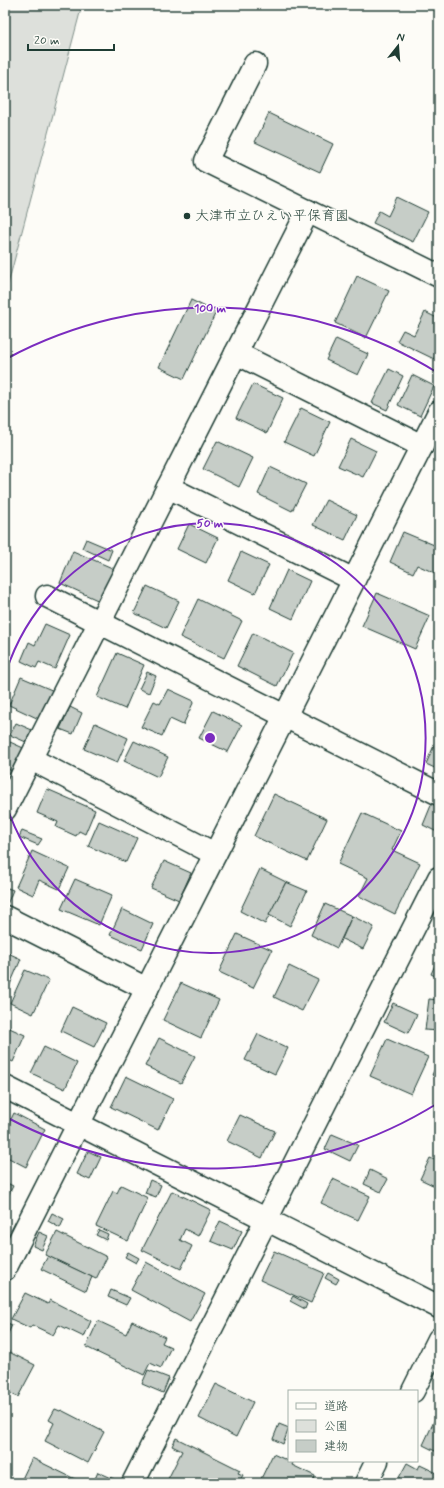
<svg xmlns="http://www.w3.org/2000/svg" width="444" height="1488" viewBox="0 0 444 1488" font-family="Mynerve,'Klee One',sans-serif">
<rect width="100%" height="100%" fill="#fdfcf7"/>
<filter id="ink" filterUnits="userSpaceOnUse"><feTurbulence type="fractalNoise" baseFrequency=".025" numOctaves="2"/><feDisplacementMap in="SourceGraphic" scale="8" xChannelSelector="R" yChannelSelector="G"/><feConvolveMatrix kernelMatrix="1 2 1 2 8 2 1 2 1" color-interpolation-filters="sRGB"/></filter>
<g filter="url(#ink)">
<path fill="#dde0db" stroke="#7e8e88" d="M5,5H82L8,284L5,287Z"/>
<g fill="#c6cdc7" stroke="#1f3d34">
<path d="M269,113L333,144L320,172L255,142Z"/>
<path d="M397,197L428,212L413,242L373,223L379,211L388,216Z"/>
<path d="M357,276L389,291L366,338L335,323Z"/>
<path d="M191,300L216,312L184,379L159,367Z"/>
<path d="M425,312L439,319V348L434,359L397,341L403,330L414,335Z"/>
<path d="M336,339L368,354L358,375L326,360Z"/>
<path d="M389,369L403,376L387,410L372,403Z"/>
<path d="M412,375L434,386L420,416L398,405Z"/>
<path d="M253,384L283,398L267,433L236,418Z"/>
<path d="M301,408L330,422L314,456L284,442Z"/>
<path d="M351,439L376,451L363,477L338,466Z"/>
<path d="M217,441L253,458L239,487L203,469Z"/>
<path d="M270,467L306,484L292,511L258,494Z"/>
<path d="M326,500L357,515L345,540L313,525Z"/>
<path d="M189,524L218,538L206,563L177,549Z"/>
<path d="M403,532L439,547V569L437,574L417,565L413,573L390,562Z"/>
<path d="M86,539L112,550L108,560L82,548Z"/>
<path d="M73,551L119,571L104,603L60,583Z"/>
<path d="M241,552L269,565L255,593L228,580Z"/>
<path d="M287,570L310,581L293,619L270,608Z"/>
<path d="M147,586L179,601L166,628L134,613Z"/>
<path d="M377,593L430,616L415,649L362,626Z"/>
<path d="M198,599L242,621L224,658L180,637Z"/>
<path d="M45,624L70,635L55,669L39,662L36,668L21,661L29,642L35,645Z"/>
<path d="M253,633L293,653L277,686L237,666Z"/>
<path d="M117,653L144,665L125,709L97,697Z"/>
<path d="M147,672L156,676L149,693L139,689Z"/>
<path d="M21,677L54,691L41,720L9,705Z"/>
<path d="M168,689L194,701L183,725L170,719L162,736L141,727L154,701L160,704Z"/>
<path d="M70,707L82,713L73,734L60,729Z"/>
<path d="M213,711L242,725L228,752L199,738Z"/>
<path d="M16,723L32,730L26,742L10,735Z"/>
<path d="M95,723L128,738L117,763L84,749Z"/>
<path d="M439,734V770L426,764Z"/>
<path d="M134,741L168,757L158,777L124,761Z"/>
<path d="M10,742L30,751L19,774L5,768V743L9,744Z"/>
<path d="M47,789L95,810L85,834L79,831L76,836L56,827L58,822L37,813Z"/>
<path d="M274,794L327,819L307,861L254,836Z"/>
<path d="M432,803L439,806V833L423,825Z"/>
<path d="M362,813L401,831L392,850L420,863L395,914L359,896L368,878L338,864Z"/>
<path d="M99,821L137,838L126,862L88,846Z"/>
<path d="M22,831L42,839L38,845L19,837Z"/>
<path d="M32,851L69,868L59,889L39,880L33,895L16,887Z"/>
<path d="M164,861L191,873L179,900L151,888Z"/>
<path d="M260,869L286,882L265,924L240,911Z"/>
<path d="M75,879L112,895L99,925L61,909Z"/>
<path d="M286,882L307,891L290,926L269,915Z"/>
<path d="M5,887L13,890L6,907H5Z"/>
<path d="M325,904L352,916L337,948L311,935Z"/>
<path d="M122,909L153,924L142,949L110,935Z"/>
<path d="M352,916L374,927L363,949L342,939Z"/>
<path d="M237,934L272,950L253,988L219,972Z"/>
<path d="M8,953L21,959L5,996V961Z"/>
<path d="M439,956V978L431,974Z"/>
<path d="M289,966L318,980L302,1011L274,997Z"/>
<path d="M25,970L49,980L33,1014L10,1003Z"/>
<path d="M181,983L219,1000L201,1038L163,1020Z"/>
<path d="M429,999L439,1000V1031L425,1030Z"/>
<path d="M393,1003L417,1014L408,1033L384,1022Z"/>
<path d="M72,1007L106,1023L94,1047L61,1031Z"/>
<path d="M5,1026L25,1035L13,1062L5,1058Z"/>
<path d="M258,1034L288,1048L275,1074L245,1060Z"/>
<path d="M159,1038L195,1056L181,1083L145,1066Z"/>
<path d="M387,1039L428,1057L411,1094L370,1076Z"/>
<path d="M44,1047L77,1063L65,1089L31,1073Z"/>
<path d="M439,1060V1078L432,1075Z"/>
<path d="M126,1076L173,1099L158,1130L111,1107Z"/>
<path d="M14,1113L45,1129L26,1167L5,1156V1131Z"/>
<path d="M240,1115L275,1131L262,1158L227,1141Z"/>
<path d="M332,1134L358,1145L350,1161L325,1149Z"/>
<path d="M88,1151L101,1157L90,1180L77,1174Z"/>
<path d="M430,1158L439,1162V1188L420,1179Z"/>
<path d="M370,1170L388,1179L381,1192L364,1184Z"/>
<path d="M333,1179L370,1196L358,1220L321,1203Z"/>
<path d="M150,1180L161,1185L156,1197L145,1193Z"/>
<path d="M5,1182L13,1186L5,1202Z"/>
<path d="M121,1185L148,1198L128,1241L96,1226L113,1191L117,1193Z"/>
<path d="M172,1191L211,1210L198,1236L185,1229L180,1240L192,1246L181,1269L142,1250Z"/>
<path d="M52,1213L64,1219L60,1228L48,1221Z"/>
<path d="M220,1221L242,1231L233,1250L211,1241Z"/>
<path d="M99,1230L108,1234L106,1240L96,1235Z"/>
<path d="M39,1232L48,1236L42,1250L33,1246Z"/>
<path d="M57,1232L107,1257L96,1279L45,1255Z"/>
<path d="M274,1251L324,1273L311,1303L260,1280Z"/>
<path d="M128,1252L139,1258L136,1263L125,1257Z"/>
<path d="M48,1256L92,1277L86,1291L41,1269Z"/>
<path d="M146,1262L205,1294L190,1322L131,1290Z"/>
<path d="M328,1273L339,1279L336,1284L325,1278Z"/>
<path d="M111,1290L130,1298L126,1305L108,1297Z"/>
<path d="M25,1293L48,1304L50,1300L91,1321L84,1337L59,1325L53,1335L32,1325L30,1328L11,1319Z"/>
<path d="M293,1296L307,1304L305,1309L290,1301Z"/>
<path d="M98,1321L126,1334L132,1321L165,1337L162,1343L171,1347L161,1368L150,1363L144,1375L86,1347Z"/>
<path d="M5,1322L12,1325L5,1340Z"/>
<path d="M5,1350L35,1365L18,1397L5,1391Z"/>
<path d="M148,1370L169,1378L163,1393L142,1384Z"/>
<path d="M216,1384L253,1402L236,1437L199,1418Z"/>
<path d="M55,1409L60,1411L61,1410L104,1432L88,1463L45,1441L54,1423L49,1420Z"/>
<path d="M436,1417L439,1419V1453L423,1445Z"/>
<path d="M279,1424L289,1428L283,1444L273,1439Z"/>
<path d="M176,1438L240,1470L238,1473L243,1475L239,1482L234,1480L233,1483H175L168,1479L182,1451L172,1446Z"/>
<path d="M273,1454L293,1463L292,1465L315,1476L314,1480L319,1483H259Z"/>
<path d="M32,1458L83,1483H20Z"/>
<path d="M407,1463L418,1469L420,1465L439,1474V1483H396Z"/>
<path d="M98,1472L114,1479L112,1483H98L94,1481Z"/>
</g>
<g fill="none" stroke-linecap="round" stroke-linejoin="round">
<g stroke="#1f3d34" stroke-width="25">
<g id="street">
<path d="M255,64L206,161L439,276"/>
<path d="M236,353L422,446"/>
<path d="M168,487L354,580"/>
<path d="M47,596L439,794"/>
<path d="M31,759L215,854"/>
<path d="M5,809L308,211"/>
<path d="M5,917L147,989"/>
<path d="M5,1087L439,1307"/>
<path d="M5,1269L439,412"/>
<path d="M413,1391L439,1339"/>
<path d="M133,1483L439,878"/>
<path d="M366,1483L377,1461"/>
</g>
</g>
<use href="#street" stroke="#fdfcf7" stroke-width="22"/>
</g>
</g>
<g fill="none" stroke="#7b2cbf" stroke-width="2">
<path d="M6 672A215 215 0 1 1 6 804"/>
<path d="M438 1103A430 430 0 0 1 8 1118M8 358A430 430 0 0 1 438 373"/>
</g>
<circle fill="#1f3d34" stroke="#fdfcf7" stroke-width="1.5" cx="187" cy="216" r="4"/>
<g text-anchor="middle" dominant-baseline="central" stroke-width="3" stroke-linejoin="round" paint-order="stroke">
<g font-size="14" fill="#1f3d34" stroke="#fdfcf7" text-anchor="start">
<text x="195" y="216">大津市立ひえい平保育園</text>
</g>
</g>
<circle cx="210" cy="738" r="6" fill="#7b2cbf" stroke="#fdfcf7" stroke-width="2"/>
<g font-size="12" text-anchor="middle" font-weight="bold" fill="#7b2cbf" stroke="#fdfcf7" stroke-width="3" stroke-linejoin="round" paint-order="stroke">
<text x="210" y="312">100 m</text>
<text x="210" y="527">50 m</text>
</g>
<rect width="444" height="1488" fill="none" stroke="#fdfcf7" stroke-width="20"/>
<rect x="10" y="10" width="424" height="1468" fill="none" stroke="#1f3d34" stroke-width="1.5" filter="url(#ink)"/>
<rect x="288" y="1390" width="130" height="72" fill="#fdfcf7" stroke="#a4b0a9"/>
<rect x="296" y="1403" width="20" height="6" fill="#fdfcf7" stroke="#a4b0a9"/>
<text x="324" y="1410" font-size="12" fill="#1f3d34">道路</text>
<rect x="296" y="1420" width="20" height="12" fill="#dde0db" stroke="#a4b0a9"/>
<text x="324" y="1430" font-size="12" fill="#1f3d34">公園</text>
<rect x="296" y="1440" width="20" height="12" fill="#c6cdc7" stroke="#a4b0a9"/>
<text x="324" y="1450" font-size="12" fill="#1f3d34">建物</text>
<g transform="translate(398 46) rotate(17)" stroke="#fdfcf7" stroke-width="3" paint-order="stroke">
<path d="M0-3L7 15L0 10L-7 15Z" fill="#1f3d34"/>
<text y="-6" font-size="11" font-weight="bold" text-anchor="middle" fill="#1f3d34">N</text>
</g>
<path d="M28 44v6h86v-6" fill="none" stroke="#1f3d34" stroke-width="2"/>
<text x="34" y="44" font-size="12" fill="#1f3d34" stroke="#fdfcf7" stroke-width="3" paint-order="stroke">20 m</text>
</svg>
